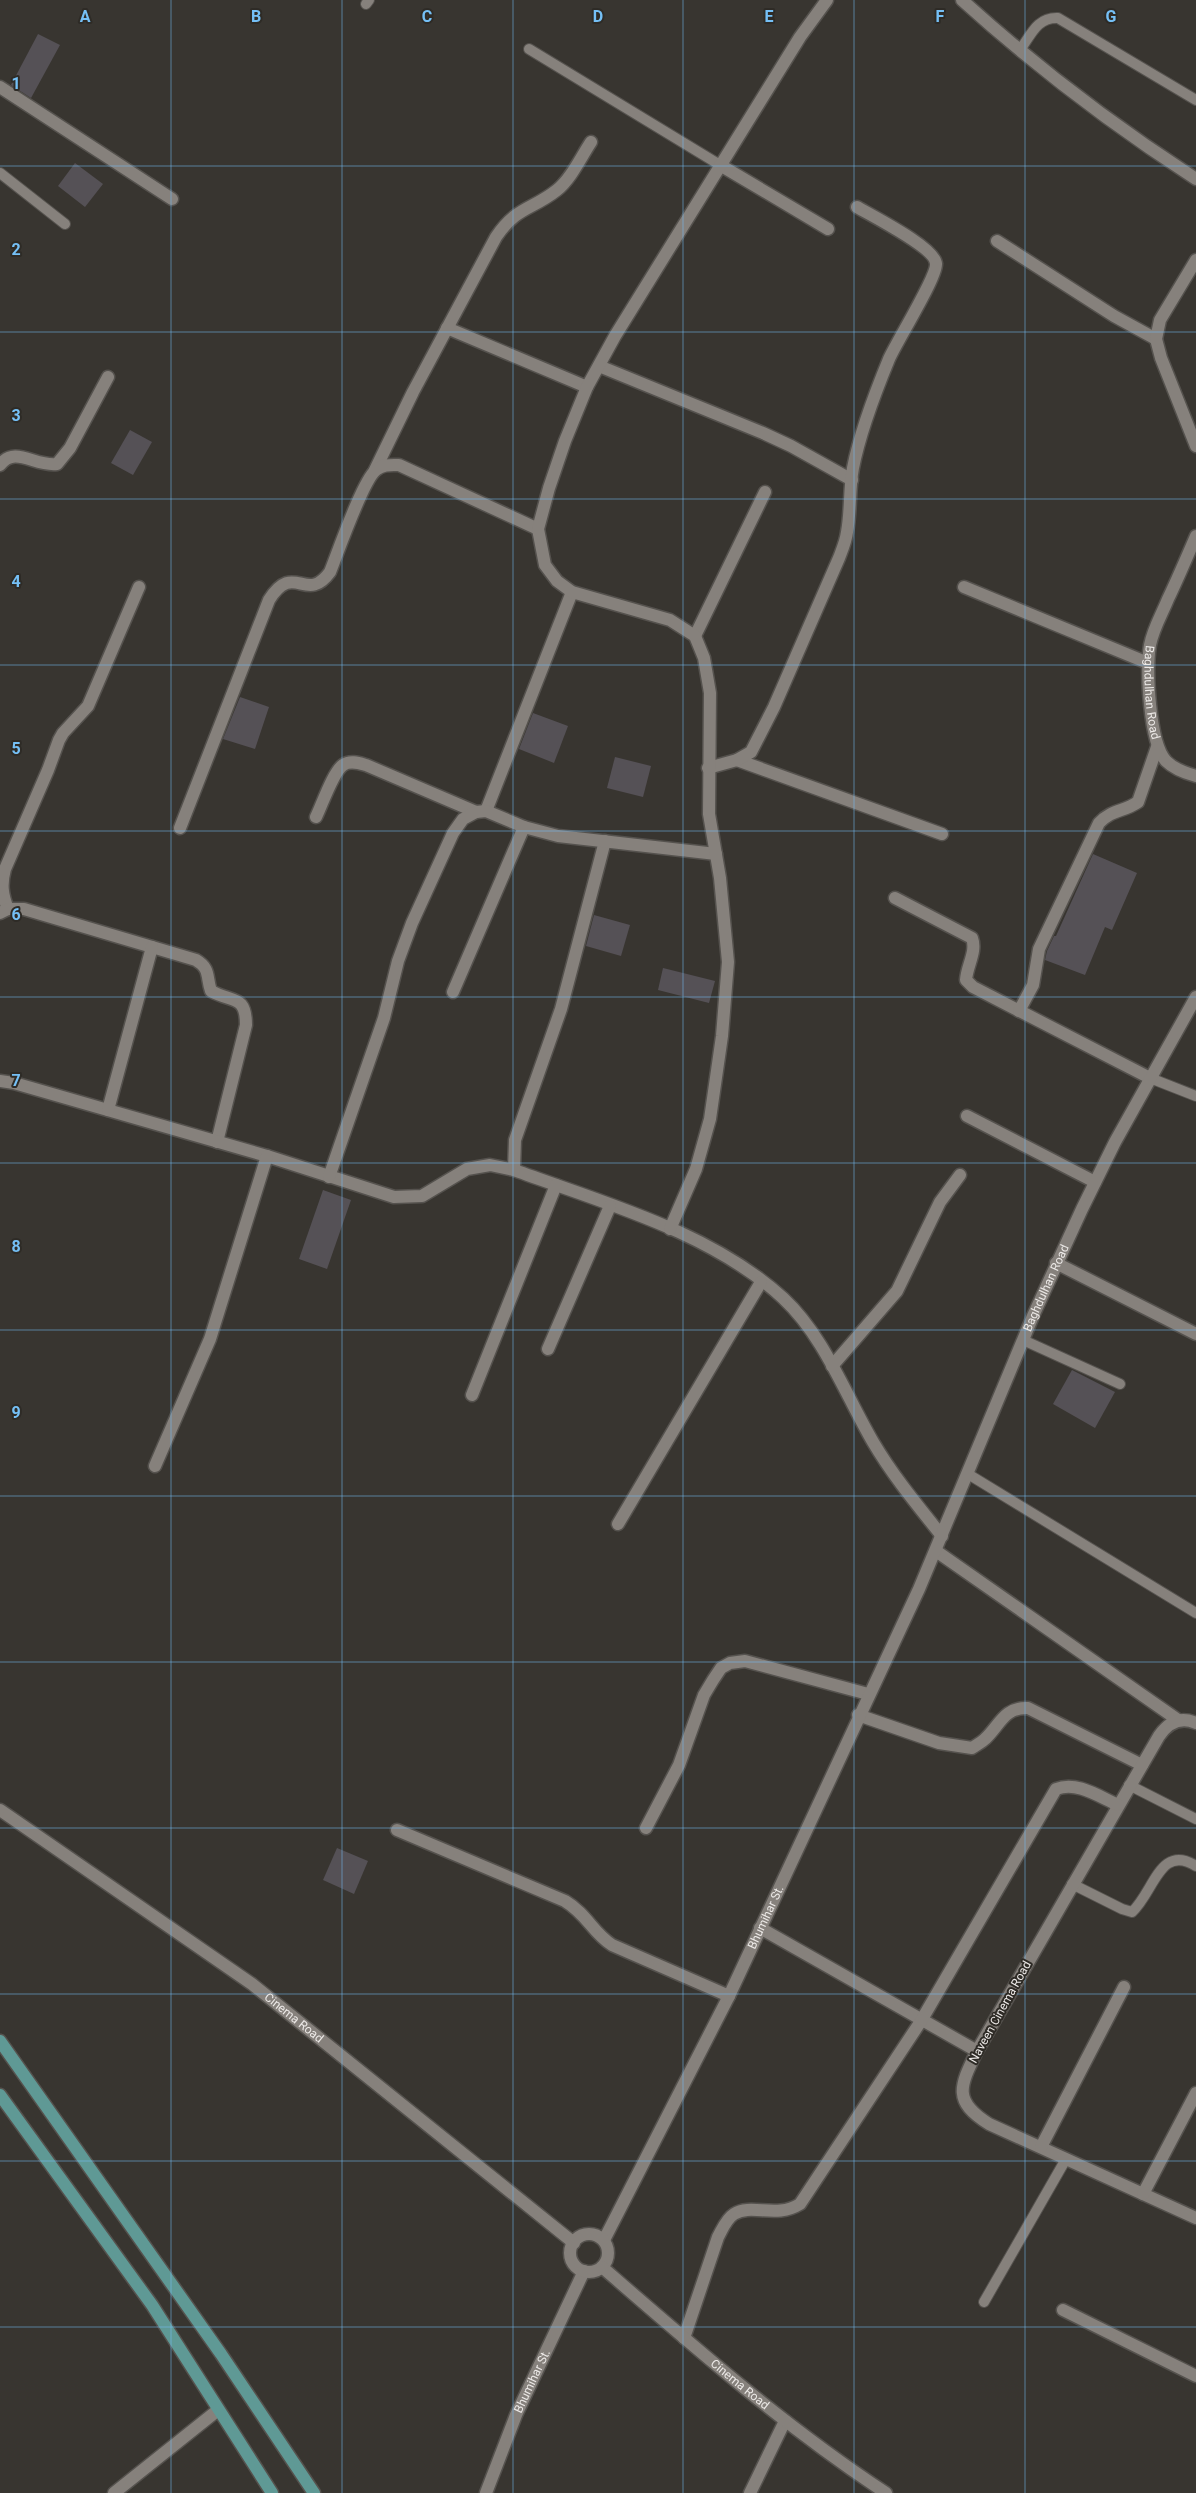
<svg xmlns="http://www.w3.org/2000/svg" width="1196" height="2493" viewBox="0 0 1196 2493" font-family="Roboto,sans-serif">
<rect width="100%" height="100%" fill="#383530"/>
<g fill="#555156">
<path d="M38,34L60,45L31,98L11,85Z"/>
<path d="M75,163L103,184L85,207L58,186Z"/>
<path d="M130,430L152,442L133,475L111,463Z"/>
<path d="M240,697L269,707L255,749L223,739Z"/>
<path d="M533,713L568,726L554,763L519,749Z"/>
<path d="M615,757L651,766L643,797L607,788Z"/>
<path d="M1093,854L1137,873L1112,930L1105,927L1085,975L1045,960L1047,951L1054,936H1056Z"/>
<path d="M594,915L630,925L621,956L586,946Z"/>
<path d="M663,968L715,981L709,1003L658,990Z"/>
<path d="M323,1190L351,1200L327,1269L299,1259Z"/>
<path d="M1072,1370L1115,1392L1095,1428L1053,1404Z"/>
<path d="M337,1848L368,1861L354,1894L323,1880Z"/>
</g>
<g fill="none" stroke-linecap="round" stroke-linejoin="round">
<g stroke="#55524e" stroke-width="12">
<g id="service">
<path d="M366,4L369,0"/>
<path d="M529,49L720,165"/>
<path d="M1020,50C1031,35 1037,17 1058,18L1196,100"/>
<path d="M0,173L65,224"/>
<path d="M1150,1078L1196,1096"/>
<path d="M1023,1340L1120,1384"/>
<path d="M968,1474L1196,1613"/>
<path d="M1129,1785L1196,1819"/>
<path d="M1072,1884L1122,1909L1132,1912C1154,1892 1160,1843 1196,1866"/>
<path d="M984,2302L1066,2159"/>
</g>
</g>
<g stroke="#55524e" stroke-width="15">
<g id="minor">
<path d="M962,0C1035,66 1114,126 1196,179"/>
<path d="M0,87L172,199"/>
<path d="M720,165L828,229"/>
<path d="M997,241L1114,316L1156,339"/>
<path d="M1196,260L1160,320L1156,339L1161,358L1196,446"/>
<path d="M447,328L587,387"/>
<path d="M599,366L763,433L791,446L852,480"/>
<path d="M0,465C15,445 35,467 57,464L70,448L108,377"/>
<path d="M375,470L413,392L496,237C517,206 532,210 557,190C571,179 581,157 591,142"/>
<path id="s1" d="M1196,536C1187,557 1178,578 1168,599C1162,614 1153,629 1150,645C1146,670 1149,742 1166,761C1174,769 1185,773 1196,776"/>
<path d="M964,587L1148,663"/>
<path d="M695,636L765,492"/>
<path d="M737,760L942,834"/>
<path d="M708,768L737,760L751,752L774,707L839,558C842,550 846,541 847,532C851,511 849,489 853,468C860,432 875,393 889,359C897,341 937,277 936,264C936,248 872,216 857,207"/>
<path d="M486,811L572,592"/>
<path d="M316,817C322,805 333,772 343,765C350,760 359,763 366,765L476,812"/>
<path d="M180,828L269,600C294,560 306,605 330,572C338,552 363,480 376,470C383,464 391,465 399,465L538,529"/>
<path d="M895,898L972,938C977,952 967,965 966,980L973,987L1150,1078"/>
<path d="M8,909C2,894 1,884 5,869L48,770L59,740L63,733L88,706L139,587"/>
<path d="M0,913L8,909H24L196,960C211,969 206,977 211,991C232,1003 246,994 246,1025L217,1142"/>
<path d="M453,992L524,827"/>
<path d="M1019,1011L1033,985L1039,949L1099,823C1112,809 1124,812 1138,802L1157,747"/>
<path d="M0,1081L14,1083L267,1156L394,1197L422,1196L467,1169L490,1165L514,1170C604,1203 711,1232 783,1298C824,1336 845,1394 873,1442C893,1476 918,1506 942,1536"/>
<path d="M108,1110L152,947"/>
<path d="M967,1116L1095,1182"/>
<path d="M514,1170L515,1140L561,1009L605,841"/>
<path d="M329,1177L384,1018L398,961L412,923L453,833L463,819L476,812L486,811L524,827L558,836L716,854"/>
<path d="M670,1229L696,1169L710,1119L722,1036L728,962L720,878L709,814L710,693L704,658L695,636L670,620L572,592L557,581L545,565L538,529L549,488L565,441L587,387L615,336L800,37L827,0"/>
<path d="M1056,1263L1196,1334"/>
<path d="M548,1349L610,1206"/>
<path d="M832,1366L897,1291L940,1202L960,1175"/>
<path d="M472,1395L556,1185"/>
<path d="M155,1466L210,1339L267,1156"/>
<path d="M618,1524L761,1282"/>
<path d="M936,1551L1178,1720"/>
<path d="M858,1715L939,1743L972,1748C976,1745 981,1743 985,1739C1000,1725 1004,1707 1028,1708L1142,1765"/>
<path d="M1196,1723C1180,1716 1168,1723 1159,1736L977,2051C960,2086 952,2101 989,2124L1196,2218"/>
<path d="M646,1828L679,1765L704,1695L713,1680L721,1668L730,1663L745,1661L868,1694"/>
<path d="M397,1830L565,1901C588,1915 592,1932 612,1945L729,1996"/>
<path d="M760,1928L977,2051"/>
<path d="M1041,2147L1124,1987"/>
<path d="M1143,2194L1196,2093"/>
<path id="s2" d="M604,2240L729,1996L919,1589L1033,1316L1082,1209L1115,1142L1196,997"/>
<path d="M1063,2310L1196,2376"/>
<path d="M684,2338L718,2237C722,2230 726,2219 734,2214C752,2203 776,2219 800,2204L921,2021L1056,1789C1077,1781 1098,1796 1118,1805"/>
<path d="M114,2493L218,2410"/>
<path id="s3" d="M486,2493L516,2415L584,2271"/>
<path d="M750,2493L785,2421"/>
</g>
</g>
<g stroke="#55524e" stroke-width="15">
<g id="tertiary">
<path id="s4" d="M0,1810L252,1984L574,2243"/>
<circle cx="589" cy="2253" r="19"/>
<path id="s5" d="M602,2267C693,2346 784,2426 886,2493"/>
</g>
</g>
<g stroke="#55524e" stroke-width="15">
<g id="secondary">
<path d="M0,2041L221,2354L314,2493"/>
<path d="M0,2095L152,2305L272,2493"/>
</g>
</g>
<use href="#service" stroke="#86817c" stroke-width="10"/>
<use href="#minor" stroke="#86817c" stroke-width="12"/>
<use href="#tertiary" stroke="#86817c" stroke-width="12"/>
<use href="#secondary" stroke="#5f9995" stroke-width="12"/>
</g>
<path fill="none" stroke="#75c0f6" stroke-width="1" stroke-opacity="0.55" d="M171,0V2493M342,0V2493M513,0V2493M683,0V2493M854,0V2493M1025,0V2493M0,166H1196M0,332H1196M0,499H1196M0,665H1196M0,831H1196M0,997H1196M0,1163H1196M0,1330H1196M0,1496H1196M0,1662H1196M0,1828H1196M0,1994H1196M0,2161H1196M0,2327H1196"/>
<g text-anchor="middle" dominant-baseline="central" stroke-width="4" stroke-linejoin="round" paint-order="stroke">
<g font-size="12" fill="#edeae8" stroke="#2e2b26">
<text stroke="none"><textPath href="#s1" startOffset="166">Baghdulhan Road</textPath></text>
<text stroke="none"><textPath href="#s2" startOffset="1050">Baghdulhan Road</textPath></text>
<text stroke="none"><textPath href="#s2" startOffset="361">Bhumihar St.</textPath></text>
<text transform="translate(1000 2012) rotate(-61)">Naveen Cinema Road</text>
<text stroke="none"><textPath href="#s4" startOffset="360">Cinema Road</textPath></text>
<text stroke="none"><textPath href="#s3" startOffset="121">Bhumihar St.</textPath></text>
<text stroke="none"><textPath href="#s5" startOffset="181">Cinema Road</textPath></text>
</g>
</g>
<g font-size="16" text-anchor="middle" font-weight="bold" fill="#75c0f6" stroke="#2e2b26" stroke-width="4" stroke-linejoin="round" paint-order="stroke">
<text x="85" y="22">A</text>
<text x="256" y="22">B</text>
<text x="427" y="22">C</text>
<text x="598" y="22">D</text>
<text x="769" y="22">E</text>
<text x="940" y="22">F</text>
<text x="1111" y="22">G</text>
<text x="16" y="89">1</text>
<text x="16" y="255">2</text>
<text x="16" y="421">3</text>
<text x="16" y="587">4</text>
<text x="16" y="754">5</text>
<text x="16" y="920">6</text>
<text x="16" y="1086">7</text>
<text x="16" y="1252">8</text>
<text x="16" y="1418">9</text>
</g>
</svg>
